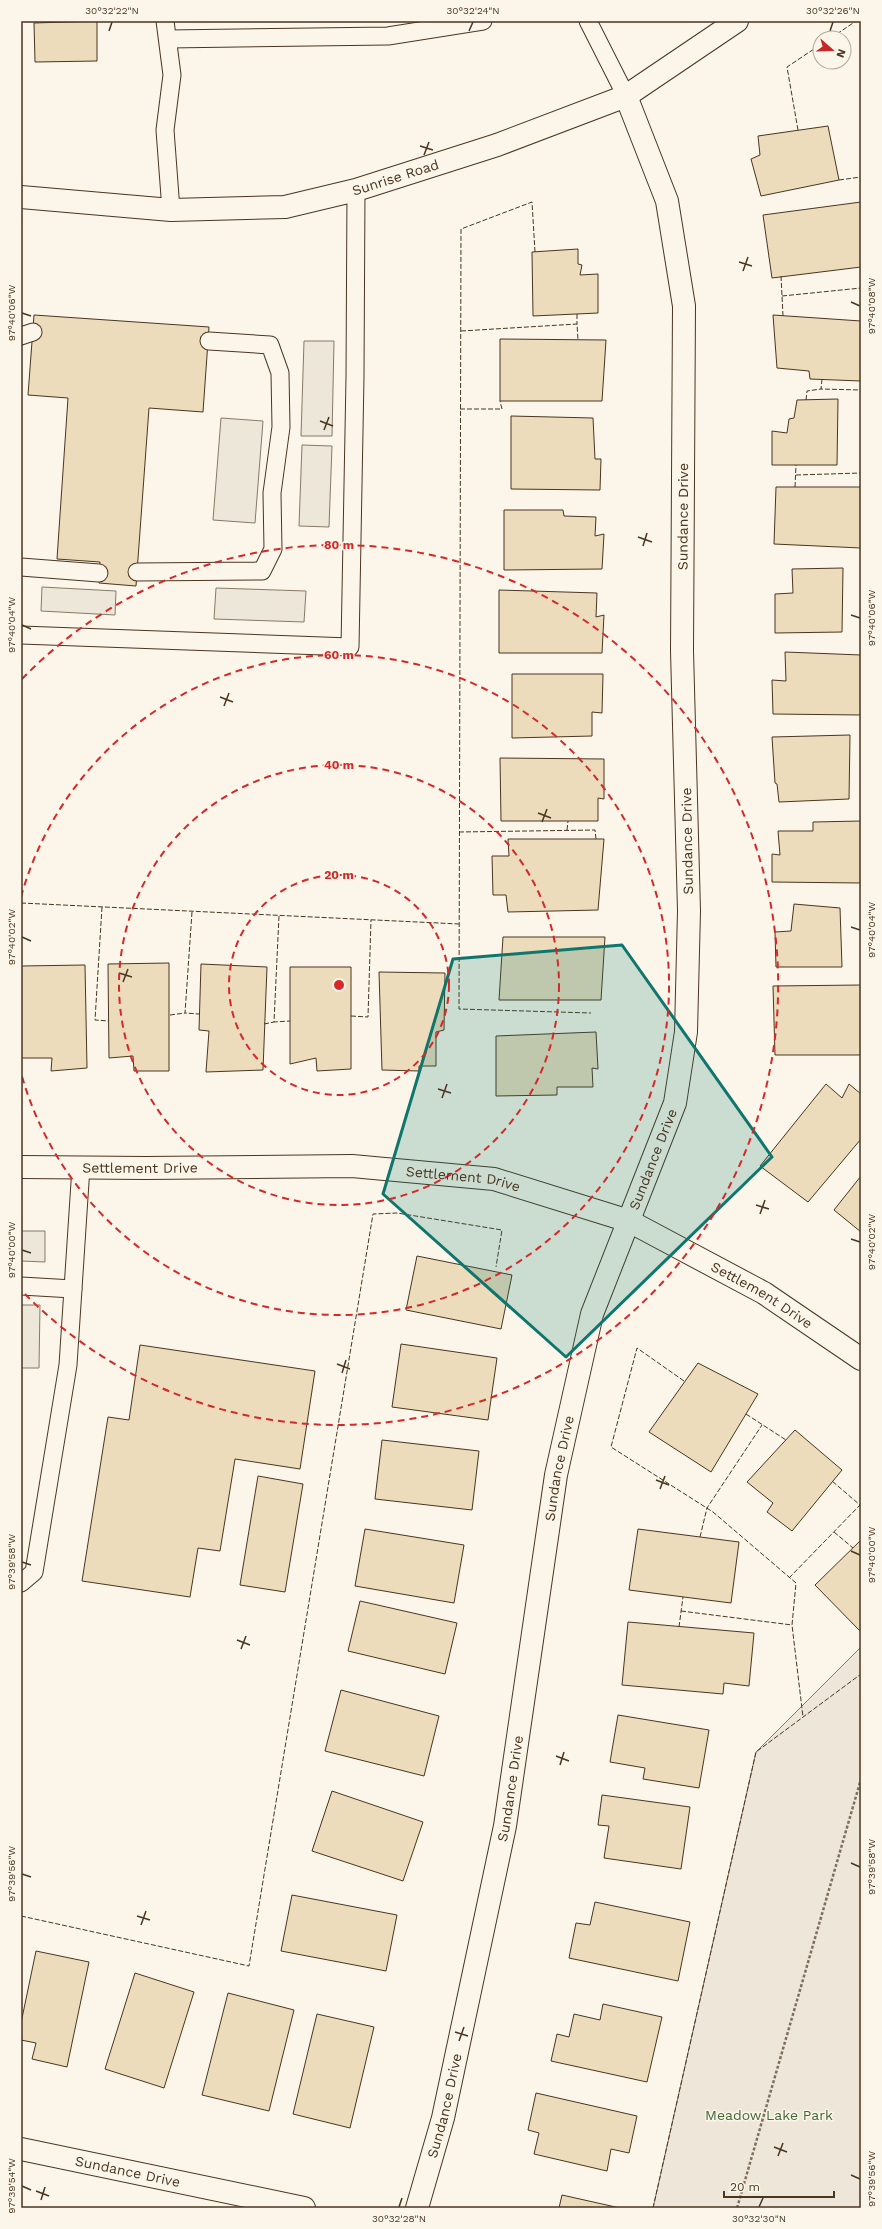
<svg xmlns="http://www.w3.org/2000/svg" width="882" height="2229" viewBox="0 0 882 2229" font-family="'Work Sans',sans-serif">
<rect width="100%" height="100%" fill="#fbf6e9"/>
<path fill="#ede6d9" stroke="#887966" d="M861,1647V2208H653L756,1752Z"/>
<g fill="#ede7d9" stroke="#887966">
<path d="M304,341H334L332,436H301Z"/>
<path d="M221,418L263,421L255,523L213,520Z"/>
<path d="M302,445L332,446L329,527L299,526Z"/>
<path d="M42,587L116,591L115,615L41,611Z"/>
<path d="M216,588L306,591L304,622L214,619Z"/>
<path d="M21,1231H45V1262L21,1261Z"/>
<path d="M21,1305H40L39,1368H21Z"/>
</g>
<g fill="#ecdcbc" stroke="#4a3520">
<path d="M97,21V61L35,62L34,23Z"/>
<path d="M828,126L839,180L761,196L751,159L760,155L758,136Z"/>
<path d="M861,202V267L772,278L763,215Z"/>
<path d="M578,249V264L582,265L580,275L598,274V313L533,316L532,252Z"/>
<path d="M34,315L209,327L203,412L149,408L136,586L99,583L100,562L57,559L68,398L28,395Z"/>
<path d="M773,315L861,321V381L810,379L809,371L777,368Z"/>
<path d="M500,339L606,340L602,401H500Z"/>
<path d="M838,399L837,465H772V431L787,433L789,419L794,418L797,400Z"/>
<path d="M511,416L593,418L595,459H601L600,490L511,489Z"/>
<path d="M776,487H861V548L774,544Z"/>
<path d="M504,510H563L564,516L596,517L595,536L604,534L602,569L504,570Z"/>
<path d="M843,568L842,632L775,633V594L793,593L792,569Z"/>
<path d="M499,590L597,593L596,617L604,615L602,653H499Z"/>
<path d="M785,652L861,655V715L773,714L772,680L786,681Z"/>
<path d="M512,674H603L602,713L592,712V736L512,738Z"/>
<path d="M850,735L849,799L779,802L777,784L775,783L772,737Z"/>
<path d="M500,758L604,759V799L598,798V821H501Z"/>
<path d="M861,821V883L772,882V854L780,855L778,831H813V822Z"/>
<path d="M508,839H604L598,910L508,912L506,895H493L492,856H509Z"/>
<path d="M794,904L840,908L842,967H776L775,932L791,931Z"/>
<path d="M503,937H605L601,1000H499Z"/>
<path d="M169,963V1071H134L133,1056L109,1058L108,964Z"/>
<path d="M201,964L267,967L263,1070L206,1072L209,1031L199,1030Z"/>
<path d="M85,965L87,1068L51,1071L52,1058H21V966Z"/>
<path d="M290,967H351V1069L317,1071L316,1058L290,1064Z"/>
<path d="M379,972L445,973L444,1030L436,1032V1066H419V1071L382,1070Z"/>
<path d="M861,985V1055H775L773,986Z"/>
<path d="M596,1032L598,1069L592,1068L593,1087H557V1095L496,1096V1036Z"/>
<path d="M826,1084L842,1098L849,1084L861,1094V1139L808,1202L760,1166Z"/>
<path d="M861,1176V1232L834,1210Z"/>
<path d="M417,1256L512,1275L501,1329L406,1310Z"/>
<path d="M401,1344L497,1358L488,1420L392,1407Z"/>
<path d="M140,1345L315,1371L300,1469L235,1459L220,1551L198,1548L190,1597L82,1581L108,1417L129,1420Z"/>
<path d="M698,1363L758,1394L711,1472L649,1432Z"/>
<path d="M795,1430L842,1470L792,1531L767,1512L773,1503L747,1482Z"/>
<path d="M382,1440L479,1451L472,1510L375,1499Z"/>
<path d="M258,1476L303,1484L285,1592L240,1585Z"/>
<path d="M365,1529L464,1545L454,1603L355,1586Z"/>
<path d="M638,1529L739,1542L731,1603L629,1590Z"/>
<path d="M861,1540V1629L860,1631L815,1585Z"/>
<path d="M360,1601L457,1623L445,1674L348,1651Z"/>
<path d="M628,1622L754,1633L749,1686L724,1683L723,1694L622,1685Z"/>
<path d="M341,1690L439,1716L424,1776L325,1751Z"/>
<path d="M618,1715L709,1730L699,1788L643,1779L645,1768L610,1762Z"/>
<path d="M332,1791L423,1822L403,1881L312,1851Z"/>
<path d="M602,1795L690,1807L681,1869L604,1858L609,1826L598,1825Z"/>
<path d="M292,1895L397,1915L386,1971L281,1951Z"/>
<path d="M595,1902L690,1922L678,1981L569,1958L576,1923L590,1925Z"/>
<path d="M36,1951L89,1962L67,2067L32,2059L36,2043L21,2040V2023Z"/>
<path d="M135,1973L194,1992L164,2088L105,2069Z"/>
<path d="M228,1993L294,2010L269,2111L202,2095Z"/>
<path d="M603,2004L662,2017L647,2082L551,2061L557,2034L569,2037L574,2014L600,2020Z"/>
<path d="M317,2014L374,2027L350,2128L293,2114Z"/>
<path d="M536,2093L637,2116L629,2153L611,2149L607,2171L534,2154L539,2133L528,2130Z"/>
<path d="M562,2195L620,2208H559Z"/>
</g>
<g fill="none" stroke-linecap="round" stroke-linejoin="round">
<g stroke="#4a3520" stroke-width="19">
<g id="lane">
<path d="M165,21L172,75L165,130L171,210"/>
<path d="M588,21L626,96"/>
<path d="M168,39L388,36L483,21"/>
<path d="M21,336L33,332"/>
<path d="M21,567L99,573"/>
<path d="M137,572L262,571L273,549L272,493L281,427L280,373L270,345L209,341"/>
<path d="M21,635L350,647L355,377L356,190"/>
<path d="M21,1286L73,1289"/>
<path d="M21,1583L34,1572L68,1365L81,1167"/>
</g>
</g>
<g stroke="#4a3520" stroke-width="24">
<g id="street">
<path id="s1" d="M21,2149L304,2208"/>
<path id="s2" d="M417,2208L443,2118L505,1826L556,1475L592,1314L675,1103L686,1032L689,911L682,651L684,306L667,201L626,96"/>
</g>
</g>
<g stroke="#4a3520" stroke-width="24">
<g id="secondary">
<path id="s3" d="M21,197L171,210L285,207L356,190L497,145L626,96L737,21"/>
<path id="s4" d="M21,1167L146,1168L352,1166L494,1179L629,1221L764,1293L861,1359"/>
</g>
</g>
<path stroke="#7f6f5c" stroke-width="2.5" stroke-dasharray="3 2" stroke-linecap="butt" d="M737,2208L861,1779"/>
<use href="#lane" stroke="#fbf6e9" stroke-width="17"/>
<use href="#street" stroke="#fbf6e9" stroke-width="22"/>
<use href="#secondary" stroke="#fbf6e9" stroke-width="22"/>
<g stroke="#4a3520" stroke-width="1" stroke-dasharray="5 2" stroke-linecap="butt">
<path d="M831,38L856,21"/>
<path d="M798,130L787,67L820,45"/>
<path d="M839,180L861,177"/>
<path d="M535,252L532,202L461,229L459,1009L591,1013"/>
<path d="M781,276L783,316"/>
<path d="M782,296L861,288"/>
<path d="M577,314V324"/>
<path d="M461,331L577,324L578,340"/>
<path d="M822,379L821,389L861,390"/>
<path d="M806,400L807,391L821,389"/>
<path d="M460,409H502L500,401"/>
<path d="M796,475L861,473"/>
<path d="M795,487L796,465"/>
<path d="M567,830L568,821"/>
<path d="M459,832L595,830L596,839"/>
<path d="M21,903L459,924"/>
<path d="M102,907L95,1020L109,1021"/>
<path d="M192,912L185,1013L199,1014"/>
<path d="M279,916L274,1022L290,1021"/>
<path d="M170,1015L185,1013"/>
<path d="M351,1016L368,1017L371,920"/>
<path d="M264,1024L274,1022"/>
<path d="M684,1381L637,1348L611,1447L713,1512L796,1583L792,1625L803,1717"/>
<path d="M746,1414L786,1440"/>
<path d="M834,1532L853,1548"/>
<path d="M700,1537L707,1508L762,1425"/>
<path d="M789,1578L860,1505L832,1481"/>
<path d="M681,1611L792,1625"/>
<path d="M679,1627L683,1597"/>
<path d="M21,1916L249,1966L373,1214L397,1213L502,1230L496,1267"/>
<path d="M653,2208L756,1752L861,1674"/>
</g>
</g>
<path fill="#0f766e" fill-opacity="0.2" stroke="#0f766e" stroke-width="3" stroke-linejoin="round" d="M622,945L772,1157L566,1357L383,1194L453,959Z"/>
<path fill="none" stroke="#4a3520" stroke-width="1.5" d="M109,31L112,22M469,31L473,22M830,31L833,22M420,146L433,150M424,155L429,142M739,262L752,266M743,271L748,257M851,302L860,306M22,313L31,316M320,421L333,426M324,430L329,417M638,537L652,542M643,546L647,533M851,615L860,618M22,625L31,629M220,697L233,702M224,706L229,693M538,813L551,818M542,822L547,809M851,927L860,930M22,937L31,941M119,973L132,977M123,982L128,969M438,1089L451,1093M442,1098L447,1084M756,1205L769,1209M760,1214L765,1200M851,1239L860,1242M22,1250L31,1253M337,1364L350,1369M342,1373L346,1360M656,1480L669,1485M660,1489L665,1476M851,1551L860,1555M22,1562L31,1565M237,1640L250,1645M241,1649L246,1636M556,1756L569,1761M560,1765L564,1752M851,1863L860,1867M22,1874L31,1877M137,1916L150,1920M141,1925L146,1911M455,2032L468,2036M459,2041L464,2027M774,2147L787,2152M778,2156L783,2143M851,2175L860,2179M22,2186L31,2190M36,2191L49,2196M41,2200L45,2187M399,2207L402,2198M759,2207L763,2198"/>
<g fill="none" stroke="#d62828" stroke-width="2" stroke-dasharray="7 5">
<circle cx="339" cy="985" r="110"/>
<circle cx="339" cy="985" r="220"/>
<path d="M21 897A330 330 0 1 1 21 1073"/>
<path d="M22 679A440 440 0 1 1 22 1291"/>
</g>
<g text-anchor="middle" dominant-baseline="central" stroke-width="3" stroke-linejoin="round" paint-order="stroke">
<g font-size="14" fill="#4a3520" stroke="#fbf6e9">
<text stroke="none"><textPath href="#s3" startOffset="379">Sunrise Road</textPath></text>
<text stroke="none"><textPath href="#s2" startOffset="1726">Sundance Drive</textPath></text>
<text transform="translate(687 841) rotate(-91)">Sundance Drive</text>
<text stroke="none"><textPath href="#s2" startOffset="1078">Sundance Drive</textPath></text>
<text stroke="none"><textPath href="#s4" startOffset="119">Settlement Drive</textPath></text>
<text stroke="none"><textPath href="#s4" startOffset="443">Settlement Drive</textPath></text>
<text stroke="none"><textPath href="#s4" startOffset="767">Settlement Drive</textPath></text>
<text stroke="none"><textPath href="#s2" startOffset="754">Sundance Drive</textPath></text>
<text stroke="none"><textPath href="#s2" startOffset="430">Sundance Drive</textPath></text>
<text stroke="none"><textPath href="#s2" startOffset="106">Sundance Drive</textPath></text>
<text stroke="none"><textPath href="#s1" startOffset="109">Sundance Drive</textPath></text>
</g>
<g font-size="14" fill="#436837" stroke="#fbf6e9">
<text x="769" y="2115">Meadow Lake Park</text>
</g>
</g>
<circle cx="339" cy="985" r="6" fill="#d62828" stroke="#fbf6e9" stroke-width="2"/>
<g font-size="12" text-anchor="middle" font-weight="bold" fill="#d62828" stroke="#fbf6e9" stroke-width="3" stroke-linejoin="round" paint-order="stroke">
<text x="339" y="549">80 m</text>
<text x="339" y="659">60 m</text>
<text x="339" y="769">40 m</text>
<text x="339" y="879">20 m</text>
</g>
<rect width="882" height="2229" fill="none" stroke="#fbf6e9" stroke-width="44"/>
<g transform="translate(832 50) rotate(110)"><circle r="19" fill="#fbf6e9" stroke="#b4a999"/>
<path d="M0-3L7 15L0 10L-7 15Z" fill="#c62828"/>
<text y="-6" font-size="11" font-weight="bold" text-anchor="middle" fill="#4a3520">N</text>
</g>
<path d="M724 2191v6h110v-6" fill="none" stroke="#4a3520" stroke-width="2"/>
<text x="730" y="2191" font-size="12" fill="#4a3520" stroke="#fbf6e9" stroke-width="3" paint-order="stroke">20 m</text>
<rect x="22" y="22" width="838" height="2185" fill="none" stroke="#4a3520" stroke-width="1.5"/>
<g font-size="10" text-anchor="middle" fill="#4a3520">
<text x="112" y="14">30°32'22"N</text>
<text x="473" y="14">30°32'24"N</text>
<text x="833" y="14">30°32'26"N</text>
<text transform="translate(871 306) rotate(-90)" y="4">97°40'08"W</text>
<text transform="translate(11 313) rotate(-90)" y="4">97°40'06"W</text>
<text transform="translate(871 618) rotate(-90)" y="4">97°40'06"W</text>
<text transform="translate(11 625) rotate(-90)" y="4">97°40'04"W</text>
<text transform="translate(871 930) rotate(-90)" y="4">97°40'04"W</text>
<text transform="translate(11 937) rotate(-90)" y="4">97°40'02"W</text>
<text transform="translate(871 1242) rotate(-90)" y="4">97°40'02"W</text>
<text transform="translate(11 1250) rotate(-90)" y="4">97°40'00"W</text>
<text transform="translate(871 1555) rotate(-90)" y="4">97°40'00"W</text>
<text transform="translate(11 1562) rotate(-90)" y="4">97°39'58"W</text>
<text transform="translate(871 1867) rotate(-90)" y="4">97°39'58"W</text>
<text transform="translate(11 1874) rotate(-90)" y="4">97°39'56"W</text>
<text transform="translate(871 2179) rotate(-90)" y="4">97°39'56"W</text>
<text transform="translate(11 2186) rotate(-90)" y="4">97°39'54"W</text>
<text x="399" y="2222">30°32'28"N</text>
<text x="759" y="2222">30°32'30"N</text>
</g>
</svg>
